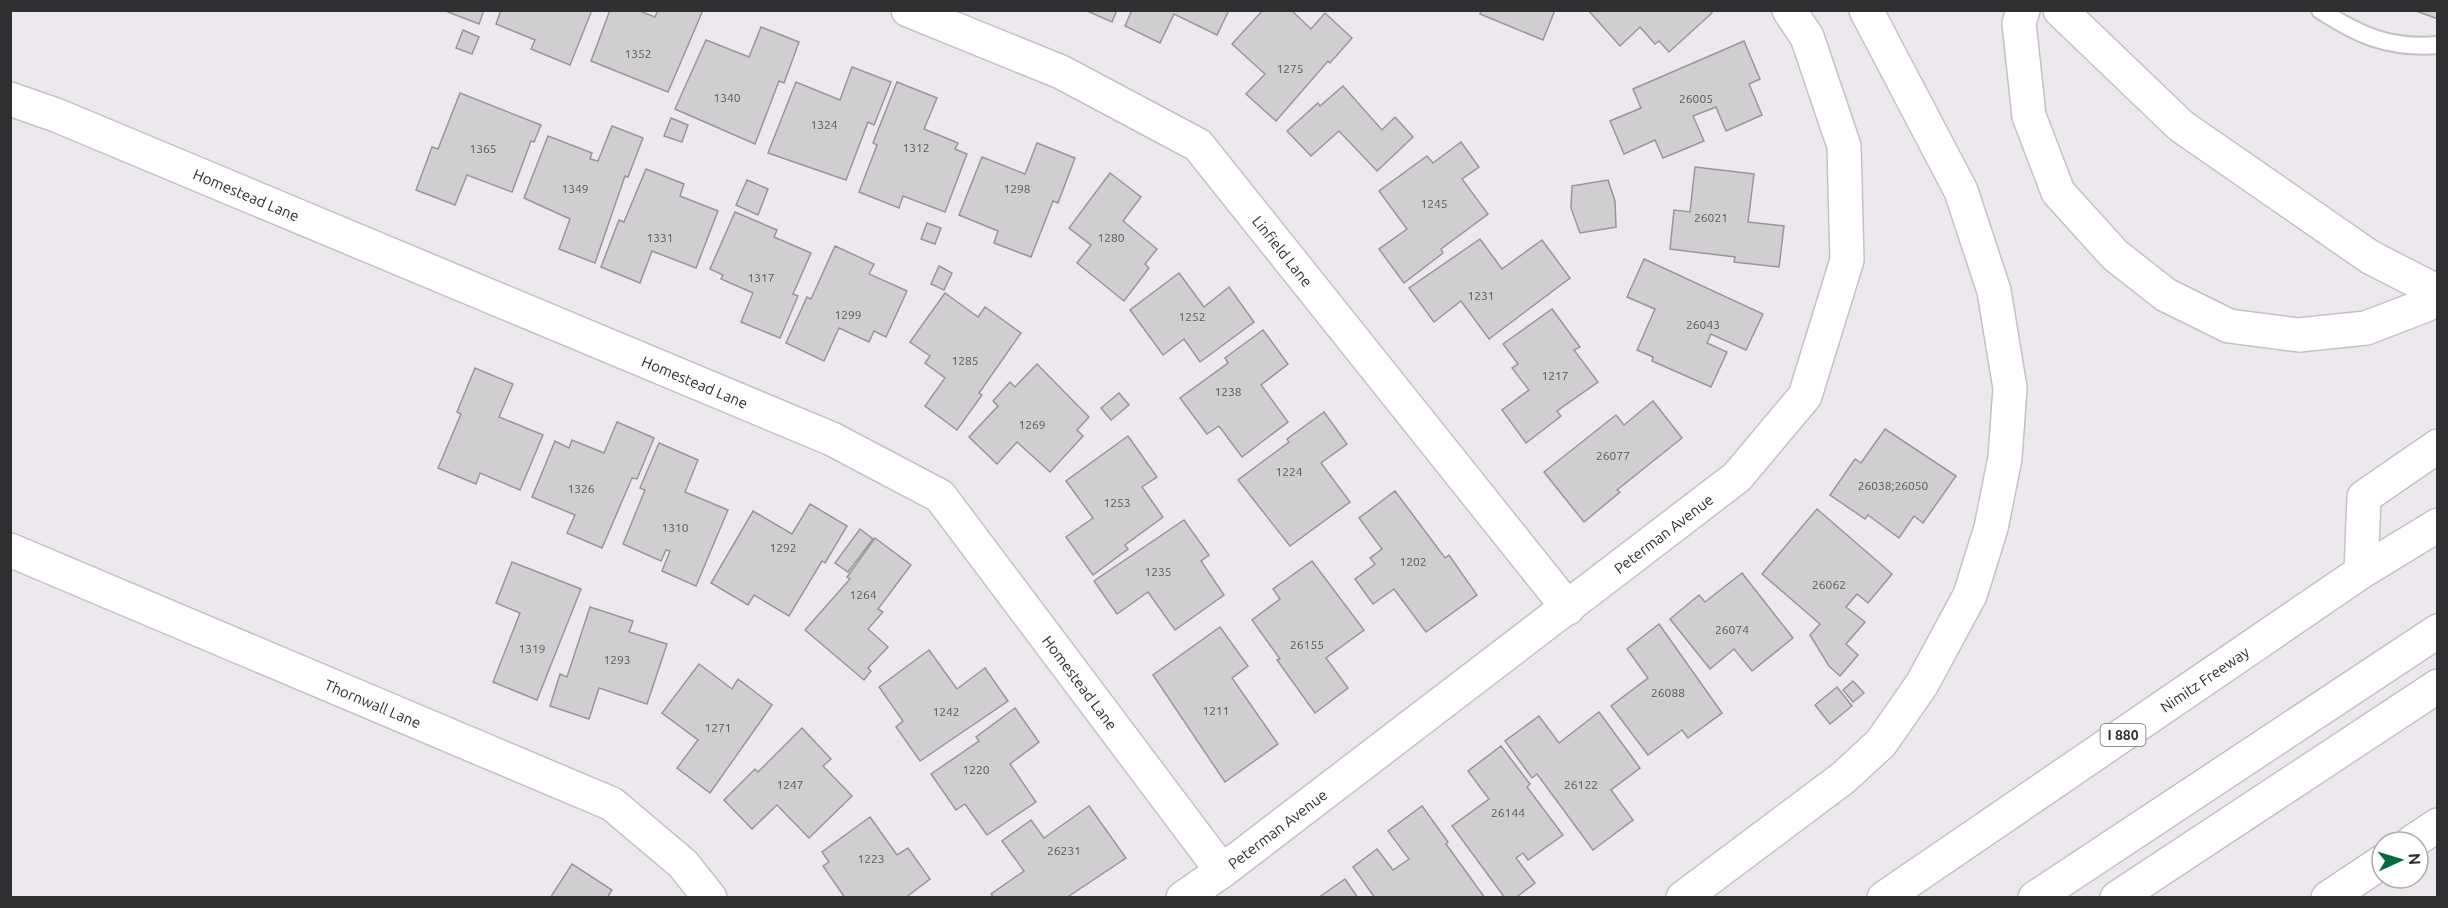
<svg xmlns="http://www.w3.org/2000/svg" width="2448" height="908" viewBox="0 0 2448 908" font-family="Ubuntu,sans-serif">
<rect width="100%" height="100%" fill="#ece8ed"/>
<g fill="#d1ced2" stroke="#99969a" stroke-width="1.5">
<path d="M443,10H484L479,24Z"/>
<path d="M501,10H592L570,65L531,49L535,40L496,24Z"/>
<path d="M610,10H637L655,17L658,10H703L668,92L591,61Z"/>
<path d="M1085,10H1117L1112,22Z"/>
<path d="M1132,10H1229L1217,35L1174,14L1160,43L1125,26Z"/>
<path d="M1263,10H1291L1311,29L1325,13L1352,38L1330,63L1328,61L1276,121L1246,94L1265,74L1232,44Z"/>
<path d="M1481,10H1555L1543,40L1480,14Z"/>
<path d="M1588,10H1710L1712,13L1669,52L1659,41L1655,44L1640,27L1620,46Z"/>
<path d="M2413,10H2438V19Z"/>
<path d="M761,27L799,42L784,83L779,81L755,144L675,109L706,40L749,57Z"/>
<path d="M463,30L479,37L472,54L456,48Z"/>
<path d="M1744,41L1760,79L1749,84L1762,115L1726,131L1716,107L1693,116L1704,141L1663,158L1655,140L1624,154L1610,121L1641,108L1633,89Z"/>
<path d="M852,67L891,82L874,125L868,122L846,180L768,153L796,82L840,100Z"/>
<path d="M897,82L937,98L924,129L958,143L955,149L967,154L945,212L903,196L899,208L859,192L877,145L873,143Z"/>
<path d="M1343,86L1382,130L1395,117L1413,137L1377,171L1339,131L1311,156L1287,131L1318,103L1320,106Z"/>
<path d="M460,93L541,125L534,142L531,141L512,192L467,175L455,205L416,190L432,147L438,149Z"/>
<path d="M671,118L688,125L682,142L664,136Z"/>
<path d="M612,126L643,138L628,177L625,176L595,263L559,249L570,219L524,198L548,136L592,153L590,159L598,161Z"/>
<path d="M1461,142L1479,167L1462,179L1488,214L1441,249L1443,253L1404,283L1379,249L1407,229L1379,191L1427,156L1433,163Z"/>
<path d="M1037,143L1075,158L1058,203L1053,201L1031,257L994,243L998,231L959,215L982,157L1025,174Z"/>
<path d="M1695,167L1754,174L1748,222L1784,226L1779,267L1734,262L1735,257L1670,249L1674,210L1690,212Z"/>
<path d="M646,169L684,184L680,196L718,211L696,268L652,251L640,283L601,267L619,220L624,222Z"/>
<path d="M1110,173L1141,197L1123,221L1157,249L1145,264L1149,268L1124,301L1077,263L1091,245L1069,228Z"/>
<path d="M747,180L768,189L758,215L736,205Z"/>
<path d="M1608,180L1615,201L1616,227L1580,233L1571,208L1572,186Z"/>
<path d="M735,212L777,230L774,237L811,253L793,294L798,296L780,338L741,322L753,293L721,279L723,275L710,269Z"/>
<path d="M927,223L941,228L935,244L921,239Z"/>
<path d="M1480,239L1502,269L1542,240L1570,278L1489,339L1461,301L1434,322L1409,288Z"/>
<path d="M835,246L874,264L869,274L907,291L886,337L874,331L869,342L839,328L824,361L786,343L807,297L811,299Z"/>
<path d="M1644,259L1763,314L1746,350L1711,334L1707,343L1727,352L1711,387L1652,361L1653,357L1637,350L1655,309L1627,297Z"/>
<path d="M939,266L952,273L944,290L931,284Z"/>
<path d="M1179,273L1204,307L1229,287L1254,322L1200,362L1184,339L1163,355L1130,310Z"/>
<path d="M945,293L978,317L985,307L1021,333L979,393L982,395L957,430L925,406L945,378L925,363L930,356L910,342Z"/>
<path d="M1552,309L1580,347L1574,350L1598,382L1557,411L1561,416L1526,443L1502,410L1529,390L1512,368L1518,364L1503,344Z"/>
<path d="M1263,330L1288,364L1261,385L1288,422L1242,457L1219,426L1207,434L1180,398L1228,363L1225,358Z"/>
<path d="M1037,364L1089,417L1077,430L1083,436L1050,472L1017,442L997,464L969,437L998,406L993,401L1010,382L1015,387Z"/>
<path d="M475,368L513,384L499,417L543,435L520,490L480,473L476,484L438,468L461,414L457,412Z"/>
<path d="M1119,393L1129,405L1111,420L1101,408Z"/>
<path d="M1653,401L1682,438L1617,490L1620,492L1584,522L1544,472L1616,415L1624,425Z"/>
<path d="M1324,412L1347,444L1321,463L1350,502L1290,546L1238,480L1289,442L1287,439Z"/>
<path d="M617,422L654,438L637,479L632,478L602,548L567,533L575,515L532,497L555,441L569,448L572,440L604,453Z"/>
<path d="M1885,429L1956,476L1923,523L1914,516L1899,538L1868,515L1865,519L1830,495L1855,459L1861,463Z"/>
<path d="M1128,436L1157,477L1142,487L1163,517L1125,545L1128,549L1093,575L1066,537L1093,518L1066,481Z"/>
<path d="M659,443L698,460L685,492L728,510L696,586L662,571L670,551L666,550L661,561L623,544L645,490L640,488Z"/>
<path d="M1395,491L1445,558L1449,555L1477,595L1426,632L1394,589L1373,604L1355,579L1375,564L1370,558L1382,549L1359,518Z"/>
<path d="M810,504L847,526L825,563L822,561L789,616L754,595L748,605L711,583L753,511L792,534Z"/>
<path d="M1817,509L1892,574L1868,603L1857,594L1846,607L1865,622L1846,644L1858,655L1840,676L1829,666L1810,635L1820,624L1762,574Z"/>
<path d="M1184,520L1209,555L1201,561L1224,595L1175,630L1148,592L1117,614L1094,581Z"/>
<path d="M860,529L873,539L848,572L835,563Z"/>
<path d="M875,538L911,565L878,609L883,612L868,629L888,647L868,668L871,671L864,680L805,630L850,579L847,577Z"/>
<path d="M1312,561L1364,630L1326,658L1348,688L1315,713L1277,660L1280,659L1252,620L1280,599L1273,589Z"/>
<path d="M512,562L581,589L537,700L493,682L520,613L496,603Z"/>
<path d="M1742,573L1793,638L1752,671L1734,649L1710,669L1670,619L1699,595L1705,602Z"/>
<path d="M590,607L633,621L629,632L667,644L647,704L599,688L589,719L550,706L560,674L567,677Z"/>
<path d="M1659,624L1722,713L1688,738L1682,730L1648,755L1611,706L1648,678L1627,649Z"/>
<path d="M1220,627L1248,666L1232,678L1278,744L1225,782L1153,675Z"/>
<path d="M929,650L957,689L985,668L1008,701L920,761L896,727L903,721L879,687Z"/>
<path d="M699,664L732,689L738,679L772,705L710,793L677,768L698,740L662,713Z"/>
<path d="M1853,681L1864,693L1853,702L1843,690Z"/>
<path d="M1837,687L1852,706L1830,724L1815,705Z"/>
<path d="M1015,708L1039,742L1010,764L1036,802L987,835L965,804L956,810L931,774L979,741L976,737Z"/>
<path d="M1599,712L1640,768L1611,790L1633,820L1593,850L1537,774L1532,778L1505,741L1539,716L1559,743Z"/>
<path d="M802,728L831,759L823,766L852,796L809,838L777,805L752,829L724,800L755,769L758,772Z"/>
<path d="M1501,746L1530,784L1527,787L1563,835L1528,860L1523,853L1516,858L1535,883L1515,898H1505L1452,826L1489,799L1468,771Z"/>
<path d="M1089,806L1126,858L1066,898H994L991,894L1024,871L1002,841L1031,820L1044,838Z"/>
<path d="M1422,806L1448,842L1446,844L1485,898H1375L1353,867L1377,849L1393,870L1409,859L1388,831Z"/>
<path d="M870,817L897,855L908,848L930,879L905,898H845L823,866L829,862L822,852Z"/>
<path d="M572,864L612,890L607,898H550Z"/>
<path d="M1345,879L1358,898H1318Z"/>
</g>
<g fill="none" stroke-linecap="round" stroke-linejoin="round">
<g stroke="#c4c1c5" stroke-width="20">
<path id="service" d="M2320,10C2360,36 2390,49 2438,45"/>
</g>
<g stroke="#c4c1c5" stroke-width="36">
<g id="minor">
<path id="s1" d="M908,10L1061,72L1198,145L1568,608"/>
<path id="s2" d="M10,99L56,115L832,439L940,496L1222,871"/>
<path id="s3" d="M10,550L612,804L683,864L710,898"/>
<path id="s4" d="M1183,898L1222,871L1737,477L1805,396L1847,260L1844,146L1807,37L1789,10"/>
</g>
</g>
<g stroke="#c4c1c5" stroke-width="36">
<g id="motorway">
<path d="M2023,10L2019,23L2029,116L2058,192L2115,255L2166,295L2229,326L2299,335L2366,328L2426,305L2438,297"/>
<path d="M2060,10L2181,126L2370,257L2438,292"/>
<path d="M2361,572L2364,497L2438,446"/>
<path d="M2412,842L2438,825"/>
<path d="M1683,898L1843,778L1881,743L1922,684L1970,595L1991,528L2005,458L2010,388L1994,291L1961,191L1866,10"/>
<path id="s5" d="M1884,898L2361,572L2438,525"/>
<path d="M2035,898L2438,631"/>
<path d="M2117,898L2438,686"/>
<path d="M2328,898L2382,862"/>
</g>
</g>
<use href="#service" stroke="#fff" stroke-width="16"/>
<use href="#minor" stroke="#fff" stroke-width="33"/>
<use href="#motorway" stroke="#fff" stroke-width="33"/>
</g>
<g text-anchor="middle" dominant-baseline="central" stroke-width="5" stroke-linejoin="round" paint-order="stroke">
<g font-size="12" fill="#585658">
<text x="638" y="53">1352</text>
<text x="1290" y="68">1275</text>
<text x="727" y="97">1340</text>
<text x="1696" y="98">26005</text>
<text x="824" y="124">1324</text>
<text x="916" y="147">1312</text>
<text x="483" y="148">1365</text>
<text x="575" y="188">1349</text>
<text x="1017" y="188">1298</text>
<text x="1434" y="203">1245</text>
<text x="1711" y="217">26021</text>
<text x="660" y="237">1331</text>
<text x="1111" y="237">1280</text>
<text x="761" y="277">1317</text>
<text x="1481" y="295">1231</text>
<text x="848" y="314">1299</text>
<text x="1192" y="316">1252</text>
<text x="1703" y="324">26043</text>
<text x="965" y="360">1285</text>
<text x="1555" y="375">1217</text>
<text x="1228" y="391">1238</text>
<text x="1032" y="424">1269</text>
<text x="1613" y="455">26077</text>
<text x="1289" y="471">1224</text>
<text x="1893" y="485">26038;26050</text>
<text x="581" y="488">1326</text>
<text x="1117" y="502">1253</text>
<text x="675" y="527">1310</text>
<text x="783" y="547">1292</text>
<text x="1413" y="561">1202</text>
<text x="1158" y="571">1235</text>
<text x="1829" y="584">26062</text>
<text x="863" y="594">1264</text>
<text x="1732" y="629">26074</text>
<text x="1307" y="644">26155</text>
<text x="532" y="648">1319</text>
<text x="617" y="659">1293</text>
<text x="1668" y="692">26088</text>
<text x="1216" y="710">1211</text>
<text x="946" y="711">1242</text>
<text x="718" y="727">1271</text>
<text x="976" y="769">1220</text>
<text x="790" y="784">1247</text>
<text x="1581" y="784">26122</text>
<text x="1508" y="812">26144</text>
<text x="1064" y="850">26231</text>
<text x="871" y="858">1223</text>
</g>
<rect fill="#fff" stroke="#6d6d6e" stroke-width="1.5" x="2100.5" y="724" width="45" height="22" rx="4.5"/>
<g font-size="14" font-weight="bold" fill="#2f2e30">
<text x="2123" y="735">I 880</text>
</g>
<g font-size="15" fill="#2f2e30" stroke="#fff">
<text stroke="none"><textPath href="#s2" startOffset="255">Homestead Lane</textPath></text>
<text stroke="none"><textPath href="#s1" startOffset="456">Linfield Lane</textPath></text>
<text stroke="none"><textPath href="#s2" startOffset="741">Homestead Lane</textPath></text>
<text stroke="none"><textPath href="#s4" startOffset="603">Peterman Avenue</textPath></text>
<text stroke="none"><textPath href="#s5" startOffset="388">Nimitz Freeway</textPath></text>
<text stroke="none"><textPath href="#s2" startOffset="1245">Homestead Lane</textPath></text>
<text stroke="none"><textPath href="#s3" startOffset="394">Thornwall Lane</textPath></text>
<text stroke="none"><textPath href="#s4" startOffset="117">Peterman Avenue</textPath></text>
</g>
</g>
<rect width="2448" height="908" fill="none" stroke="#2f2e30" stroke-width="24"/>
<g transform="translate(2400 860) rotate(86)"><circle r="28" fill="#ffffff" stroke="#acabac" stroke-width="1.5"/>
<path d="M0-4.5L10 22L0 15L-10 22Z" fill="#066a40"/>
<text y="-9" font-size="16" font-weight="bold" text-anchor="middle" fill="#2f2e30">N</text>
</g>
</svg>
